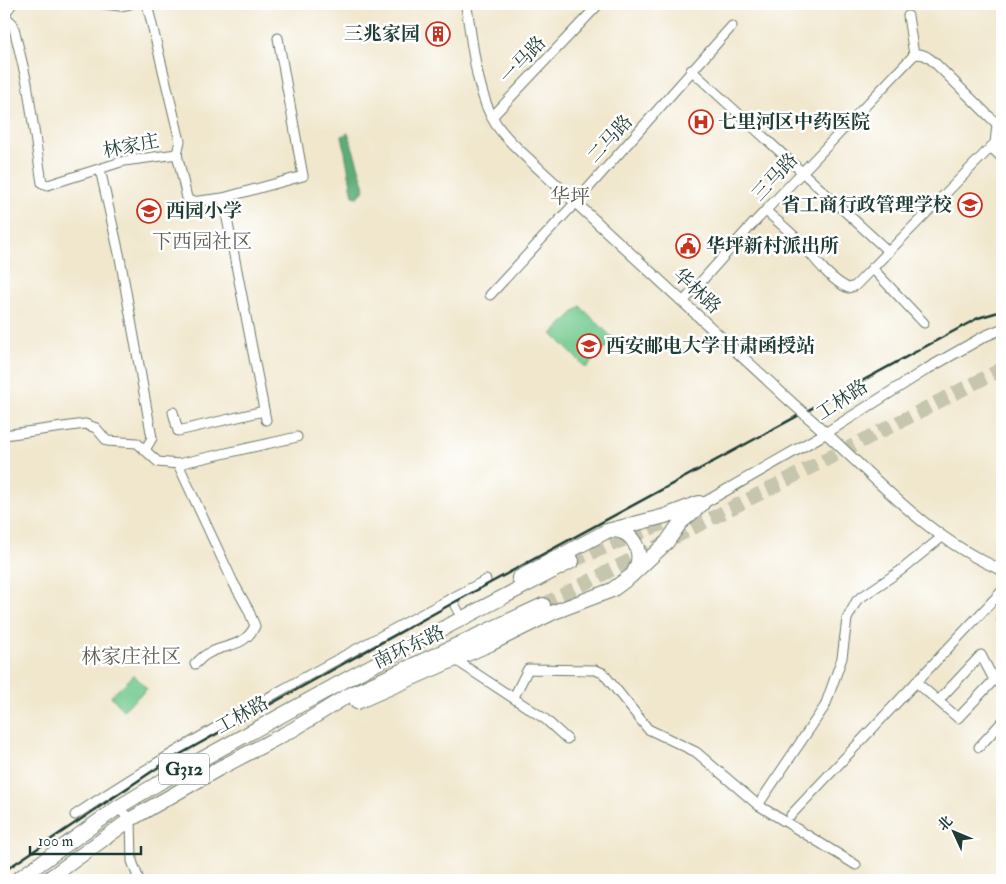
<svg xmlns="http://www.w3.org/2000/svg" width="1006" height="884" viewBox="0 0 1006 884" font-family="'IM FELL Double Pica','Noto Serif SC',serif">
<rect width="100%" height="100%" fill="#fff"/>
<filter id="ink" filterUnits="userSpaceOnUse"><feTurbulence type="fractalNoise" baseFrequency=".02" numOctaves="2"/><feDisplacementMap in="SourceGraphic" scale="10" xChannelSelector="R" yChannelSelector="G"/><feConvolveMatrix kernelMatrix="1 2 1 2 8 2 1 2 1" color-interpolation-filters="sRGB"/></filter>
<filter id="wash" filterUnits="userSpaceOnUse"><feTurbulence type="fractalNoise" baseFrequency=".0096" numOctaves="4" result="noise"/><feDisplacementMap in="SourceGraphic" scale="20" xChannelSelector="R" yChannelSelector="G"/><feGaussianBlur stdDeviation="1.12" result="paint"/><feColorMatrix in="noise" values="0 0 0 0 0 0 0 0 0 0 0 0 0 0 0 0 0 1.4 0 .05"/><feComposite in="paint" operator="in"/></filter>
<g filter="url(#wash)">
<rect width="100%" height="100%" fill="#f0e7cd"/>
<g fill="#72c98e" stroke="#488361">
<path d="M580,306L614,339L586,368L552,334Z"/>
<path d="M134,675L147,689L123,710L111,696Z"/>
</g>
<path fill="#5dad79" stroke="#3e7556" d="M348,133L365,187L363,192L358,197L353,196L342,136Z"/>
</g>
<g filter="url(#ink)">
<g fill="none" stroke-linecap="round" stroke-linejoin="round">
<g stroke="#c6c5ae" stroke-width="14" stroke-dasharray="14 7" stroke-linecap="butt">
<path d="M572,561L676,518"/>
<path d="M543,605L1002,369"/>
</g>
<g stroke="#68786a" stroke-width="11">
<g id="minor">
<path d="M104,4L120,6L130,4"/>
<path d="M147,4L180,141L177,154"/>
<path d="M4,15L13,24L27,83L42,183L48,185L124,161L177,154L187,198L191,202L223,198"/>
<path d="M4,15L12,4"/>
<path d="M908,16L914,55"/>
<path d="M691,70L889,252"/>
<path d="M492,117L599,4"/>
<path d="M991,147L1002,158"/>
<path d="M100,169L120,258L152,438L145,450"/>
<path d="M766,211C778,222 792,233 803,245C816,260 829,279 848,288L855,286L995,143L997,124L934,62C928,57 922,52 914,55"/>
<path d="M872,268L924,323"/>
<path d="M490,295L576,202L732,26"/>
<path d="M683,302L748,229L914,55"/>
<path d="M173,412L178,431L264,411"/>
<path d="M266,420L223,198L303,176L278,38"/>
<path d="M4,435L85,424L96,428L107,441L137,443L158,462L178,464L297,437"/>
<path d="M178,464L233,582L248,609L255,626C243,650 222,643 204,656C201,658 198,662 195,664"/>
<path d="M451,598L458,611"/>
<path d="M1002,619V621"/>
<path d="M454,659L545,719L567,739"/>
<path d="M916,682L958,718L994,680L981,655L938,701"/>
<path d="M514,697L528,669L595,670L603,673L648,729L696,752L758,805L856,865"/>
<path d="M979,747L1002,722"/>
<path d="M758,805L825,706L842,658L847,619L857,600L900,571L942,537"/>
<path d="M117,808L131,819L132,861L139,880"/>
<path d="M75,815C206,728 346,654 486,580"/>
<path d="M791,815L1002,591"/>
</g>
</g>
<g stroke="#68786a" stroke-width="12">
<g id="tertiary">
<path d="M466,4C472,39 476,94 496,124C503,135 513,144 522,153L791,402"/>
<path d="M816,424C875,477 928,539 1002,570"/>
<path d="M702,504L826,433L927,369L985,336L1002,329"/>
</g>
</g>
<g stroke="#68786a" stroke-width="16">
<g id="trunk">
<path d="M612,530C634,530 645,554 634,572"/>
<path d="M519,578L607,531L665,516L699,503"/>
<path d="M357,702L490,644L554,612L612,590L631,576L667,542L680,523L702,504"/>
<path d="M17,880L117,808L162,781L360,672L572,561"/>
<path d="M47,880L131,819L218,769L294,729L347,696L543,605"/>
</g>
</g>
<use href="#minor" stroke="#fff" stroke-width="9"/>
<use href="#tertiary" stroke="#fff" stroke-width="10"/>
<use href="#trunk" stroke="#fff" stroke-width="14"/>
<path stroke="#1f3d34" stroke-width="2.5" d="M4,871L166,762L453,603L978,318L1002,311"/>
<g stroke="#68786a" stroke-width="12" stroke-linecap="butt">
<path id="tertiary-bridge" d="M791,402L816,424"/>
</g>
<use href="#tertiary-bridge" stroke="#fff" stroke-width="10"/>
</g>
</g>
<defs>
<g id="building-ring" transform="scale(1.25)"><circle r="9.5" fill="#fff" stroke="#c8321e" stroke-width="1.5"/><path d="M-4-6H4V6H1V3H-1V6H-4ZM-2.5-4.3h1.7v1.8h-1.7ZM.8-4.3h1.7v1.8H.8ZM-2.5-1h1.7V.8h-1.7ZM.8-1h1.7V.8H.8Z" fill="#c8321e"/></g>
<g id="hospital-ring" transform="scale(1.25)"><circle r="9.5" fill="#fff" stroke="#c8321e" stroke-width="1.5"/><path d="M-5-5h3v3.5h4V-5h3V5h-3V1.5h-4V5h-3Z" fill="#c8321e"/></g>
<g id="university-ring" transform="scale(1.25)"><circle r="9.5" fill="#fff" stroke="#c8321e" stroke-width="1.5"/><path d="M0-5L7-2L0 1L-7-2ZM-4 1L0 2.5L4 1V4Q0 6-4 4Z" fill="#c8321e"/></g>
<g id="school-ring" transform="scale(1.25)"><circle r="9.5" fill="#fff" stroke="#c8321e" stroke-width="1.5"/><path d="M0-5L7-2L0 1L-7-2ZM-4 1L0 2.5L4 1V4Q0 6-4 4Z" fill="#c8321e"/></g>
<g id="civic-ring" transform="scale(1.25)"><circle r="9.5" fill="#fff" stroke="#c8321e" stroke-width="1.5"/><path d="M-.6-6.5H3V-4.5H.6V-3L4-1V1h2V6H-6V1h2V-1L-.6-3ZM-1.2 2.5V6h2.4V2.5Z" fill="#c8321e"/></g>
</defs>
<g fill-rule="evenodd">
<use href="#building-ring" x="438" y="34"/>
<use href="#hospital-ring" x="701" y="122"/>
<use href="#university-ring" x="970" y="205"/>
<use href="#school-ring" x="149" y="211"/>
<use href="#civic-ring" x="688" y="246"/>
<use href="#university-ring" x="589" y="346"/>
</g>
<g text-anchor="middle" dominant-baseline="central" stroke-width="5" stroke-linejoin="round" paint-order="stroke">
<rect fill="#fff" stroke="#627771" stroke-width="1" x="159" y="753.5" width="50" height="31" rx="4"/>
<g font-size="18" font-weight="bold" fill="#1f3d34">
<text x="184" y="769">G312</text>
</g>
<g font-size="19" font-weight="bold" fill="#1f3d34" stroke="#fff" text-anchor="start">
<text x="420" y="34" text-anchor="end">三兆家园</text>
<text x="718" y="122">七里河区中药医院</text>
<text x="952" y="205" text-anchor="end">省工商行政管理学校</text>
<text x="166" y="211">西园小学</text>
<text x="706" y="246">华坪新村派出所</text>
<text x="606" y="346">西安邮电大学甘肃函授站</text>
</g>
<g font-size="19" fill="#1f3d34" stroke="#fff">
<text transform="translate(523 60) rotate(-47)">一马路</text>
<text transform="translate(610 139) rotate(-48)">二马路</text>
<text transform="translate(131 146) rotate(-11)">林家庄</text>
<text transform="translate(775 177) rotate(-47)">三马路</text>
<text transform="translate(697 291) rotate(43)">华林路</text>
<text transform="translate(842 400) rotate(-33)">工林路</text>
<text transform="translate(409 647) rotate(-25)">南环东路</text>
<text transform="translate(242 715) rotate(-29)">工林路</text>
</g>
<g font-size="20" fill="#5f5e55" stroke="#fff">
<text x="570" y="196">华坪</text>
<text x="202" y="241">下西园社区</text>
<text x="131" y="656">林家庄社区</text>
</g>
</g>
<rect width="1006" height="884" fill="none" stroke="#fff" stroke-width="20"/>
<g transform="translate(954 832) rotate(314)" stroke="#ffffff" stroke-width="4" paint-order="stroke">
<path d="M0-4L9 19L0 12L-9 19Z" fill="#1f3d34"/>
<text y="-8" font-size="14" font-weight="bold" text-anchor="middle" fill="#1f3d34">北</text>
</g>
<path d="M30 846v8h111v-8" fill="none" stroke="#1f3d34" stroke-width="2.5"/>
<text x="38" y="846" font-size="15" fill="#1f3d34" stroke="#ffffff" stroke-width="4" paint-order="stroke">100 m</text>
</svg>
